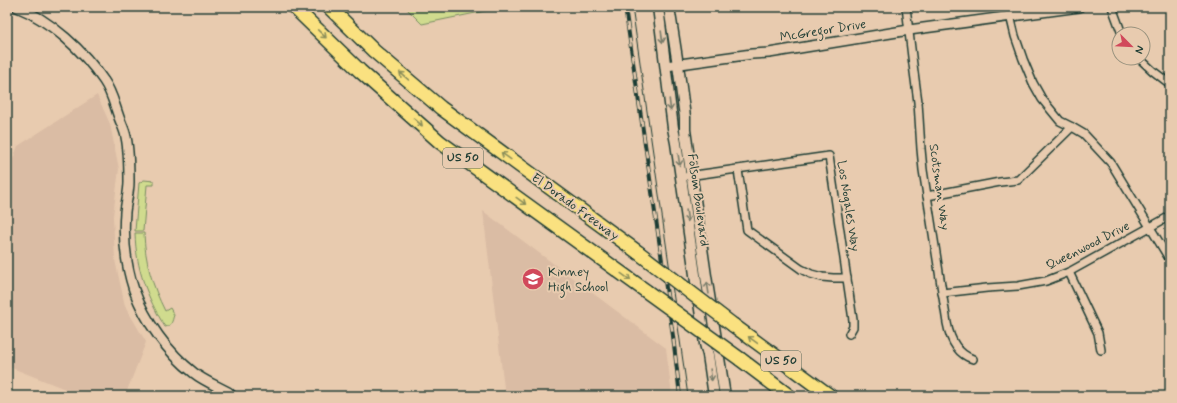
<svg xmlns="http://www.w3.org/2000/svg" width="1177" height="403" viewBox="0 0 1177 403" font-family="Mynerve,sans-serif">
<rect width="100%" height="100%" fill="#e8cbaf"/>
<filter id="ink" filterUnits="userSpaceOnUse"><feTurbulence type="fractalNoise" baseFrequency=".025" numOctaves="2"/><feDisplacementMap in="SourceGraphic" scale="8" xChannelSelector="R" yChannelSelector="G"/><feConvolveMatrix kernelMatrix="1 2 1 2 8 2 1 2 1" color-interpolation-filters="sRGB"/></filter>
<g filter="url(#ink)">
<g fill="#dabca4">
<path d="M97,95L110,124L119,169L113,216L115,260L125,306L146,342L125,396H83L7,366V174L18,146Z"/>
<path d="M483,211L666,348L672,396H505Z"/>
</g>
<g fill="#d0db8e" stroke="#788c61">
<path d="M405,7H494L495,9L422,24Z"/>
<path d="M144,180L154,181V185H147L143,231H135L139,183Z"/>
<path d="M135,233H144C145,262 152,285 165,311L170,308L174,315C172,321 172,326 165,327C147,297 136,269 135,233Z"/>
</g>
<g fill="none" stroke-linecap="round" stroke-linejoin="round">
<g stroke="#1f3d34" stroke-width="10">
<g id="minor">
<path d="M906,7L912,57L918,102L921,149L923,170L947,323C950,339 957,354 973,359"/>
<path d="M1008,7L1015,36L1023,59L1033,83L1042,99L1060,121L1072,127L1084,134L1111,163L1170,260"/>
<path d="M1112,7L1122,34"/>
<path d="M1139,58L1153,71L1170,84"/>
<path d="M738,170L747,230L801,269L811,274L822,277L833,278H847"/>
<path d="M688,176L829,156L853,320V327L849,334"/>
<path d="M927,196L1000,182L1018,180L1072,127"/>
<path d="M1069,272L1098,333L1101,350"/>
<path d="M942,293L987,288L1018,286L1046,281L1069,272L1170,216"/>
</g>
</g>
<g stroke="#1f3d34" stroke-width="12">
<g id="tertiary">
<path d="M17,7C50,20 84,51 104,81C112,92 115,107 120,120C122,125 125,131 126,137C129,151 129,168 129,182C129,192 126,202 125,212C123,238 126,266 134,290C145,321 168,353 194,373C204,381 217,386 228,392L232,396"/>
<path d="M666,66L752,54L769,53L909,30L1079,7"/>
</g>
</g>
<g stroke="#1f3d34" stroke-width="13">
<g id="secondary">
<path d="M658,7L673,128L676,143C686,210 695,277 705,344L708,355L714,396"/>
<path d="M669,7L678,65L685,117V130L706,276L725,396"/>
</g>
</g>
<g stroke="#1f3d34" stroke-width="16">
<g id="motorway">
<path d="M294,7L360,71L440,142L646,291"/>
<path d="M329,7L374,51L441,108L639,253"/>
<path d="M733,325L830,396"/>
<path d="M740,359L789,396"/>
</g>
</g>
<use href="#minor" stroke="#e8cbaf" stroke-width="7"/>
<use href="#tertiary" stroke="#e8cbaf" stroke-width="9"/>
<use href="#secondary" stroke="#e8cbaf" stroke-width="10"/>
<use href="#motorway" stroke="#fae180" stroke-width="13"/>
<path stroke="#1f3d34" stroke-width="1" d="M632,7L688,396"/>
<g stroke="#1f3d34" stroke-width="4">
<path id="rail" d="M625,7L673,336L680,396"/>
</g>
<use href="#rail" stroke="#e8cbaf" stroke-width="2.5" stroke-dasharray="8" stroke-linecap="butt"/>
<g stroke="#1f3d34" stroke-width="16" stroke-linecap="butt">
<g id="motorway-bridge">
<path d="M639,253L733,325"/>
<path d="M646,291L740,359"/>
</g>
</g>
<use href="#motorway-bridge" stroke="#fae180" stroke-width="13"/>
</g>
<defs><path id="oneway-shaft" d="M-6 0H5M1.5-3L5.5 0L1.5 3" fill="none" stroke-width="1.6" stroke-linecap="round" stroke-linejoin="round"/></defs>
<g stroke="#8c8f5a">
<use href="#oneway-shaft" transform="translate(322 34) rotate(44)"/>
<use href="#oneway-shaft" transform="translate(404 76) rotate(-139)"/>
<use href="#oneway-shaft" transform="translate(418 122) rotate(41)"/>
<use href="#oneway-shaft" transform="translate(506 156) rotate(-144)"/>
<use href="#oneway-shaft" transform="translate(521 201) rotate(36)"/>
<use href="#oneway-shaft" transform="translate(626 277) rotate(36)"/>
<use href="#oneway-shaft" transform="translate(753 340) rotate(-144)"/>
</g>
<g stroke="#797d6b">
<use href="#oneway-shaft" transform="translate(662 37) rotate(82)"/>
<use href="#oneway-shaft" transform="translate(670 105) rotate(83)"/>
<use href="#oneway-shaft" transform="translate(679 160) rotate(81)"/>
<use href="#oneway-shaft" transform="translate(687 216) rotate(82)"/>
<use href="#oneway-shaft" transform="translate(708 288) rotate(-99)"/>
<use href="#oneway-shaft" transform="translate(711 375) rotate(82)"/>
</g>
</g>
<defs>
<g id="school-disc" transform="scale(1.15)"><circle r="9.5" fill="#d1495b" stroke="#e8cbaf"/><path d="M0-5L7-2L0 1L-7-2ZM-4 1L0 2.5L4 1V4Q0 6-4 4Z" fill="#fff"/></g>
</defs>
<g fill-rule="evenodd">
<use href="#school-disc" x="533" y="279"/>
</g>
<g text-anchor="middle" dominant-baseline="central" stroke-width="4" stroke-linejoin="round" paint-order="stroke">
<g fill="#e8cbaf" stroke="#5b6859" stroke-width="1">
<rect x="443" y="148" width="40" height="20" rx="3"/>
<rect x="761" y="351" width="40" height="20" rx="3"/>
</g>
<g font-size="12" font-weight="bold" fill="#1f3d34">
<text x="463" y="158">US 50</text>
<text x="781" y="361">US 50</text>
</g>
<g font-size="13" fill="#1f3d34" stroke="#e8cbaf">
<text transform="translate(823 31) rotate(-9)">McGregor Drive</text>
<text transform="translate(939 187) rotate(82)">Scotsman Way</text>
<text transform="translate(698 200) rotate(82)">Folsom Boulevard</text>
<text transform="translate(848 206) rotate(81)">Los Nogales Way</text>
<text transform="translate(575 207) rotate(36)">El Dorado Freeway</text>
<text transform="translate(1088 246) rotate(-27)">Queenwood Drive</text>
</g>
<g font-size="13" fill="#1f3d34" stroke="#e8cbaf" text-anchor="start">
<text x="548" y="272">Kinney<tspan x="548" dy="15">High School</tspan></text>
</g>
</g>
<rect width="1177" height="403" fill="none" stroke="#e8cbaf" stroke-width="24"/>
<rect x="12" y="12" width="1153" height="379" fill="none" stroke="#1f3d34" stroke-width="1.5" filter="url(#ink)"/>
<g transform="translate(1131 46) rotate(114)"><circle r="19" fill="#e8cbaf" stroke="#98927e"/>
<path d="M0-3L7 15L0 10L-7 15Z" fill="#d1495b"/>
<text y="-6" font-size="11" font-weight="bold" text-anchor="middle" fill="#1f3d34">N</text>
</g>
</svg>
